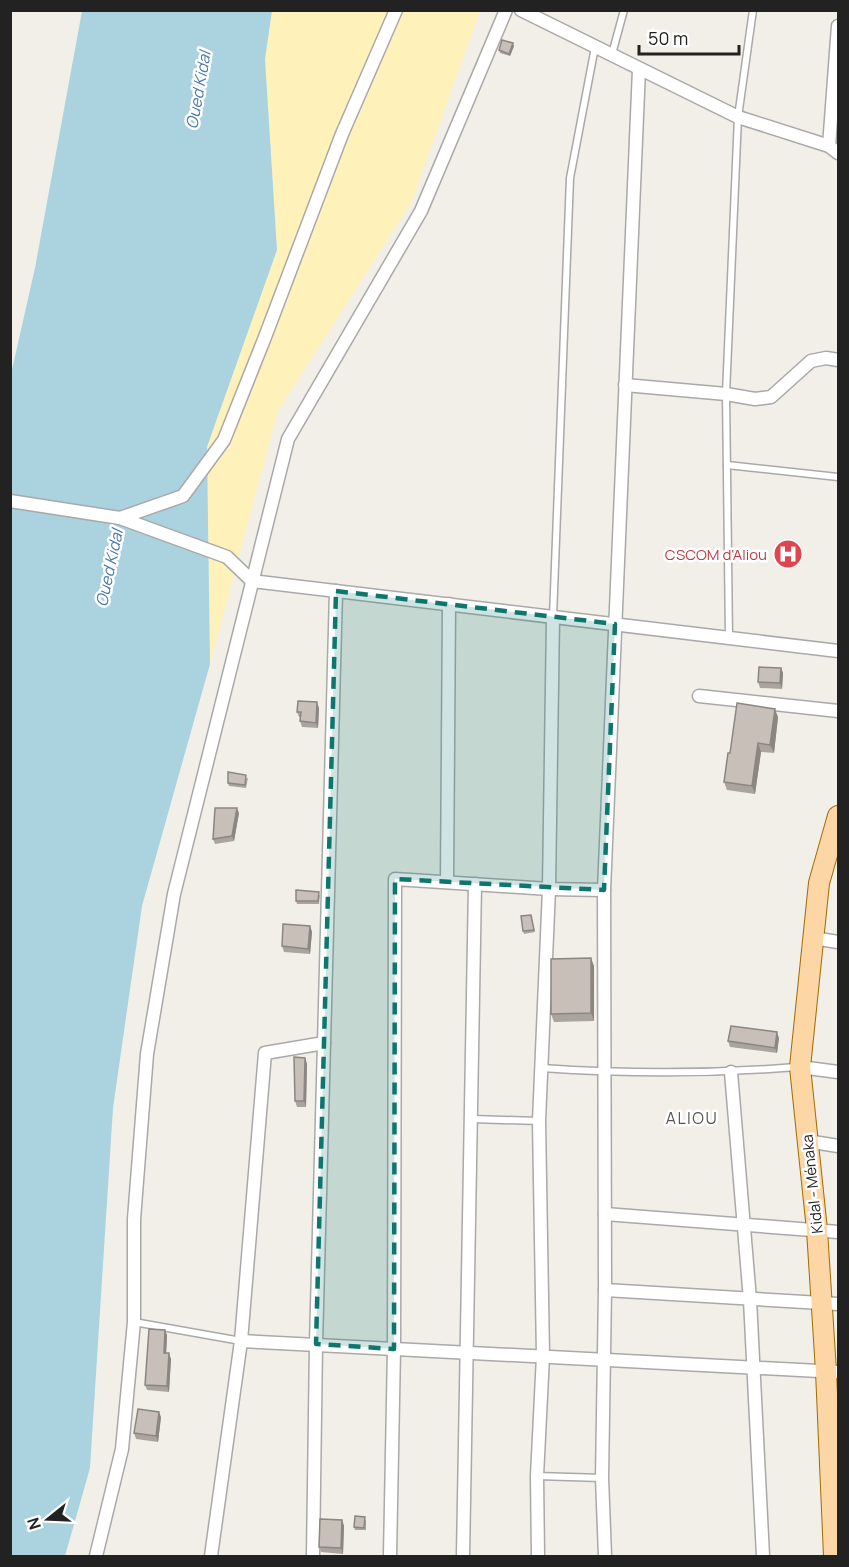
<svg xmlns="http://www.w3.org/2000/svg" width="849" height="1567" viewBox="0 0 849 1567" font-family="Manrope,sans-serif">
<rect width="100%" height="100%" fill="#f2efe9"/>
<path fill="#fff1ba" d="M272,11H480L412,201L278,411L210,664L207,447L277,250L265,59Z"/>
<path fill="#aad3df" d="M82,11H272L265,59L277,250L207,447L210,664L142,906L113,1108L90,1468L65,1556H11V374L35,268Z"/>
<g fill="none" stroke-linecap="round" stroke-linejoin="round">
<g stroke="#a9a9a9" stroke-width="9">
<g id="service">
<path d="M612,54L624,10"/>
<path d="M727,465L838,477"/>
<path d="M553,617L570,178L595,47"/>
<path d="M729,638L726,394L738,117L753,10"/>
<path d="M542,1068C627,1074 711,1074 796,1067"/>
<path d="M472,1119L539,1121"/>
<path d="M134,1322L241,1341"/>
<path d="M537,1476L602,1478"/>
</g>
</g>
<g stroke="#a9a9a9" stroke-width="15">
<g id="minor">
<path d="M521,10L738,117L829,146L838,153"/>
<path d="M829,146L838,26"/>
<path d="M625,385L726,394L755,399L771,397L811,361L826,358L838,360"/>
<path d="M10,501L120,518L227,557L252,581L838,651"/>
<path d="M120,518L183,496L224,440L265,337L342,134L396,10"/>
<path d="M699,696L838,711"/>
<path d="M447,882L449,604"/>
<path d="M813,938L838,942"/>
<path d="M800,1067L838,1072"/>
<path d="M731,1072L750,1300L763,1556"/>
<path d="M807,1141L838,1146"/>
<path d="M605,1214L838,1232"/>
<path d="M605,1290L838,1304"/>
<path d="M241,1341L838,1372"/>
<path d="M96,1556L122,1449L134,1322V1219L147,1054L174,894L288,439L421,211L506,10"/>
<path d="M211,1556L241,1341L265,1053L324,1043"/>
<path d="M313,1556L316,1344L336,591"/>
<path d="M390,1556L394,1349L395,879L549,889L604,890"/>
<path d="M463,1556L475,884"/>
<path d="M538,1556L537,1476L543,1356L539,1121L549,889L553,617"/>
<path d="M605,1556L602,1478L605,1290L604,890L639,69"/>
</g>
</g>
<g stroke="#a06b00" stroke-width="22">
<path id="primary" d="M834,1556L826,1371L817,1230L800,1067L819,883L838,816"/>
</g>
<use href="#service" stroke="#fff" stroke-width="6"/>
<use href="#minor" stroke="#fff" stroke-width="12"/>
<use href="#primary" stroke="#fcd6a4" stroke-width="20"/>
</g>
<g fill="#aba49e">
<path d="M514,46L510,56L500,53L499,50Z"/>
<path d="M781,668L783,673L782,689L760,688L758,682Z"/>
<path d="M319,708L318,728L302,727L300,721V717H299L297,712Z"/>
<path d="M778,717L774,753L761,752L755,794L727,790L724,782L730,753Z"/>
<path d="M248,778L246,788L229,786L228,783Z"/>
<path d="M239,813L234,841L215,844L213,839Z"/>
<path d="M320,895L319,904H297L296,901Z"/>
<path d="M531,915L535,932L524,934L523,931Z"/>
<path d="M310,926L312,932L310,954L284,952L282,946Z"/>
<path d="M594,966V1021L554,1022L551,1014Z"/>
<path d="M779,1038L777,1053L730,1047L728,1041Z"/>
<path d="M305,1058L307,1064L306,1107H297L295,1101Z"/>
<path d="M167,1335L166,1353L171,1359L169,1392L147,1390L145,1385Z"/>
<path d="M161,1417L158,1442L136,1439L134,1433Z"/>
<path d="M342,1520L344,1526L343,1554L321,1552L319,1547Z"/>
<path d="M366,1520V1530H355L354,1527Z"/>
</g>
<g fill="#8b8681">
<path d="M513,43L514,46L510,56L509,54Z"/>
<path d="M781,668L783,673L782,689L780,683Z"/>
<path d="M317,702L319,708L318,728L316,723Z"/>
<path d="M775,709L778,717L774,753L770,745Z"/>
<path d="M758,743L761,752L755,794L752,786Z"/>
<path d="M237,808L239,813L234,841L232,836Z"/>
<path d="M310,926L312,932L310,954L308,949Z"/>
<path d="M591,958L594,966V1021L591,1013Z"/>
<path d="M777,1032L779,1038L777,1053L775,1048Z"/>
<path d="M305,1058L307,1064L306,1107L304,1101Z"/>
<path d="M165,1330L167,1335L166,1358L164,1353Z"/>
<path d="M169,1353L171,1359L169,1392L167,1386Z"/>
<path d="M159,1412L161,1417L158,1442L156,1436Z"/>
<path d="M342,1520L344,1526L343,1554L341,1548Z"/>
</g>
<g fill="#c7bfb8" stroke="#8b8681" stroke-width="1.5">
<path d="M502,40L513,43L509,54L499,50Z"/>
<path d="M759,667L781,668L780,683L758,682Z"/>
<path d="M298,701L317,702L316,723L300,721L301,712H297Z"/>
<path d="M737,703L775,709L770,745L758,743L752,786L724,782L728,753H730Z"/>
<path d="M228,772L246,775L245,785L228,783Z"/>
<path d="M215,808H237L232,836L213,839Z"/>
<path d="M296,890L319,892L318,901H296Z"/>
<path d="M531,915L534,930L523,931L521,916Z"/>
<path d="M283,924L310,926L308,949L282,946Z"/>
<path d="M591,958V1013L551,1014V959Z"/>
<path d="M731,1026L777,1032L775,1048L728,1041Z"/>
<path d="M294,1057L305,1058L304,1101H295Z"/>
<path d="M149,1329L165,1330L164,1353H169L167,1386L145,1385Z"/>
<path d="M138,1409L159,1412L156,1436L134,1433Z"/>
<path d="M355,1516L365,1517L364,1528L354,1527Z"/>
<path d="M320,1519L342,1520L341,1548L319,1547Z"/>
</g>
<path fill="#0f766e" fill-opacity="0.2" stroke="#0f766e" stroke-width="4.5" stroke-dasharray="12 8" stroke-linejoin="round" d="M336,591L615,624L604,890L395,879L394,1349L316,1344Z"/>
<defs>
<g id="hospital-disc" transform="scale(1.5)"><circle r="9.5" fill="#e0444e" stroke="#fff"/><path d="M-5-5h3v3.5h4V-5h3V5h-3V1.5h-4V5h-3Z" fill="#fff"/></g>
</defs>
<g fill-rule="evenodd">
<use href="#hospital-disc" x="788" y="554"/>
</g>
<g text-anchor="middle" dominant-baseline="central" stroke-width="5" stroke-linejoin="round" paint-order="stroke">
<g font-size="15" fill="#be3a42" stroke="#fff" text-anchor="end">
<text x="767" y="554">CSCOM d'Aliou</text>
</g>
<g font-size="15" fill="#222" stroke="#fff">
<text transform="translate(812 1184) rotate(-96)">Kidal - Ménaka</text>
</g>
<g font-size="16" font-style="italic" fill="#4a7aab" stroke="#fff">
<text transform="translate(198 90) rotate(-80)">Oued Kidal</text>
<text transform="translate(109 568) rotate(-78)">Oued Kidal</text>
</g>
<g font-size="16" letter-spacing="1.5" fill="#555" stroke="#fff">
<text x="692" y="1118">ALIOU</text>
</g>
</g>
<rect width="849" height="1567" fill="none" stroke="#222222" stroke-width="24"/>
<g transform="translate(48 1519) rotate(252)" stroke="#ffffff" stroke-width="4.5" paint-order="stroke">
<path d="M0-4.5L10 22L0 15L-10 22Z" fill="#222222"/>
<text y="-9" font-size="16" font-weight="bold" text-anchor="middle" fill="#222222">N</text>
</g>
<path d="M639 45v9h100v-9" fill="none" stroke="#222222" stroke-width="3"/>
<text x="648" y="45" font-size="18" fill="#222222" stroke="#ffffff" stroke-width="4.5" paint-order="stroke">50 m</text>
</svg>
